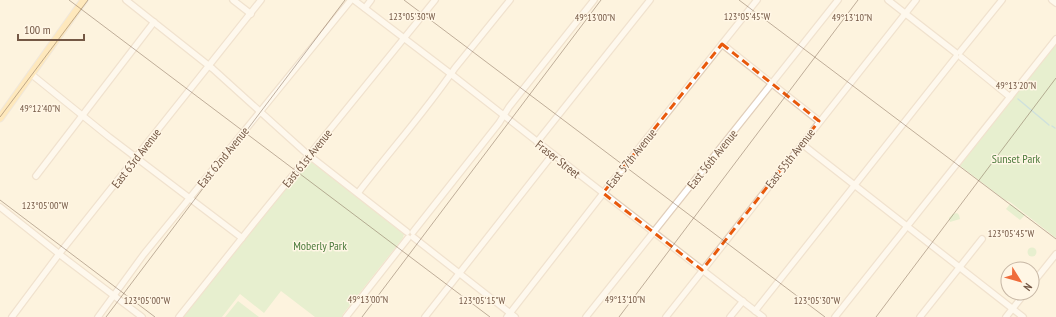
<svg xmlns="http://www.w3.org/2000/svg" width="1056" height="317" viewBox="0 0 1056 317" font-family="'PT Sans Narrow',sans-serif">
<rect width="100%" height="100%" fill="#fdf3de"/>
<g fill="#cdebbc">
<path d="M1056,44V238L1010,202L1005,200L959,165Z"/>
<path d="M308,161L311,162L327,173H329L353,194L404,234L403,238L343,314L342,317H315L281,291L264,313L240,294L222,317H183Z"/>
<path d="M1010,204L1025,215L1020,220L1006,209Z"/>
<path d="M957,213L959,215L960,219L950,222L949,218L953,214Z"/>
<circle cx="1032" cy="252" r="4.5"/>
<path d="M238,301L259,317H225Z"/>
</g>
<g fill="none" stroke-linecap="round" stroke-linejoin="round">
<g stroke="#98ccda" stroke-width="1.5">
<path d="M1018,99L1049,125"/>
<path d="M1052,126L1055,128"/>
</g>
<g stroke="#e1ceba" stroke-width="8">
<g id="minor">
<path d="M126,0L213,69L306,153L407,232"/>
<path d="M233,0L251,14"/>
<path d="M354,0L451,74L553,154L763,317"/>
<path d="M888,0L956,53"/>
<path d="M1052,0L1056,3"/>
<path d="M365,8L371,0"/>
<path d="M722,44L819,121"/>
<path d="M960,52L1002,0"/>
<path d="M961,57L1010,97"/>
<path d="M31,74L109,137L242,238"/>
<path d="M537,142L650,0"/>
<path d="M802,144L1023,317"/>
<path d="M36,176L154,22"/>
<path d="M358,193C390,151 425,112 455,68L510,0"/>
<path d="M0,207L63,257L142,317"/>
<path d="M413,232L499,123L509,107L594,0"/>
<path d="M413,237L515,317"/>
<path d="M1032,284L1056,254"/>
<path d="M755,311L956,57"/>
<path d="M12,317L59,254L261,0"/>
<path d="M98,317L144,254L351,0"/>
<path d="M179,317L254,223L435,0"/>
<path d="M346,317L408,238"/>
<path d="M425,317L553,154"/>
<path d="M507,317L608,187L757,0"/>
<path d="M586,317L838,0"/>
<path d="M666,317L916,0"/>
<path d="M730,317L743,301"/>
<path d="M835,317L1056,39"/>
<path d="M920,317L982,239"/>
<path d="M1006,317L1025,293"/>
</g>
</g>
<g stroke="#e0dad6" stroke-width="9">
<path id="major" d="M0,118L84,0"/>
</g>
<use href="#minor" stroke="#fff" stroke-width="5.5"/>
<use href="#major" stroke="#ffdc93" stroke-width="7"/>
</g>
<path d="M0 0H1056V317H0ZM722,44L819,121L702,270L603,193Z" fill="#fdf3de" fill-opacity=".55" fill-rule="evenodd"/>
<path fill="none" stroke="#e8590c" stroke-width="3" stroke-dasharray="8 5" stroke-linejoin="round" d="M722,44L819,121L702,270L603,193Z"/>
<path fill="none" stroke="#745845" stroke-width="1" stroke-opacity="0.45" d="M69,0L490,317M404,0L825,317M739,0L1056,239M0,117L88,0M0,200L155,317M106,317L345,0M362,317L601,0M619,317L858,0M876,317L1056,78"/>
<g text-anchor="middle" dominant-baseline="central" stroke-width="3" stroke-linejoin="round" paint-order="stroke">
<g font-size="12" fill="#745845" stroke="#fff6e5">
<text transform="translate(223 157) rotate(-51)">East 62nd Avenue</text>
<text transform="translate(136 158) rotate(-52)">East 63rd Avenue</text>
<text transform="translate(307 158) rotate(-51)">East 61st Avenue</text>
<text transform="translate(631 158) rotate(-51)">East 57th Avenue</text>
<text transform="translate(790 158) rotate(-52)">East 55th Avenue</text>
<text transform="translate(558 159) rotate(38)">Fraser Street</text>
<text transform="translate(712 159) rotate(-51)">East 56th Avenue</text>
</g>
<g font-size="12" fill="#4c7b3c" stroke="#fff6e5">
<text x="1016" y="158">Sunset Park</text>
<text x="320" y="245">Moberly Park</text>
</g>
</g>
<g font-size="10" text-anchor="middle" fill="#745845" stroke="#fff6e5" stroke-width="3" stroke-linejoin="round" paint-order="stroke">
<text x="412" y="20">123°05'30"W</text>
<text x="747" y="20">123°05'45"W</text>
<text x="595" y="21">49°13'00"N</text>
<text x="852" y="21">49°13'10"N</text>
<text x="1016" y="89">49°13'20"N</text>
<text x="40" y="112">49°12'40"N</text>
<text x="45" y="209">123°05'00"W</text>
<text x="1011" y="237">123°05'45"W</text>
<text x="368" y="303">49°13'00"N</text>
<text x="625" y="303">49°13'10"N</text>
<text x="147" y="304">123°05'00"W</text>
<text x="482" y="304">123°05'15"W</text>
<text x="817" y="304">123°05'30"W</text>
</g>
<g transform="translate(1020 281) rotate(127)"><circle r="19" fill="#fff6e5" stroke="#c7b7a5"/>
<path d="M0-3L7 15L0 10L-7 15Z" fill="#ef6c3b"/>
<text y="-6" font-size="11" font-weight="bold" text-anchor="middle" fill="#745845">N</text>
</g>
<path d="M18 34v6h66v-6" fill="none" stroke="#745845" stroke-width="2"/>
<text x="24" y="34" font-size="12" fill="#745845" stroke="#fff6e5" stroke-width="3" paint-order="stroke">100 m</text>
</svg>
